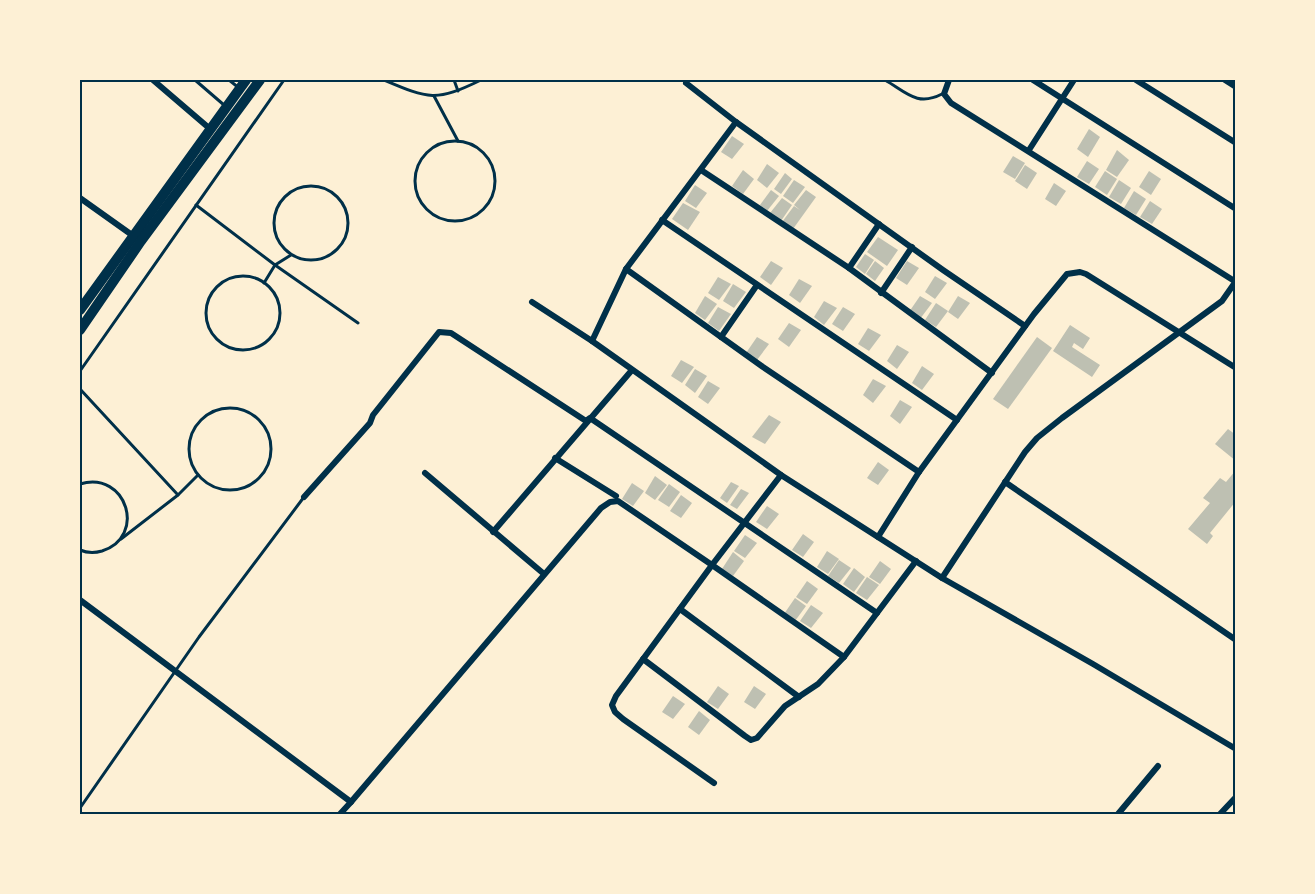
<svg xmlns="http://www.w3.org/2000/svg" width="1315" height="894" viewBox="0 0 1315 894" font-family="'Exo 2',sans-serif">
<rect width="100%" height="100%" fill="#fdf0d5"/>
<g fill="#bec0b2">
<path d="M1089,129L1100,137L1088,157L1077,149Z"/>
<path d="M732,136L744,144L732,159L721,152Z"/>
<path d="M1117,150L1129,160L1117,177L1106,170Z"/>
<path d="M1013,156L1025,163L1015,179L1003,172Z"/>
<path d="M1087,161L1099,169L1089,184L1077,177Z"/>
<path d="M767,164L779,173L767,188L757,180Z"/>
<path d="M1025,165L1037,173L1027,189L1015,181Z"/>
<path d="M743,170L754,179L743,194L732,186Z"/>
<path d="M1105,171L1117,179L1107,195L1095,187Z"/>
<path d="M1149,171L1161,179L1151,195L1139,187Z"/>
<path d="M785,173L792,179L781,194L774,189Z"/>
<path d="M794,180L805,187L793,203L783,196Z"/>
<path d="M1119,180L1131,188L1121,204L1109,197Z"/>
<path d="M1054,183L1066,191L1056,206L1045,199Z"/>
<path d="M695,185L707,193L696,208L685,201Z"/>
<path d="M771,190L779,196L767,211L760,205Z"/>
<path d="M806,190L816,197L793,229L782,222L794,206L800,210L794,205Z"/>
<path d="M1134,191L1146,199L1136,215L1124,208Z"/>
<path d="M782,198L792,205L781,221L770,213Z"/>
<path d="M1150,201L1162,209L1152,224L1140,217Z"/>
<path d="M683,203L700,212L688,230L672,219Z"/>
<path d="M878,237L898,250L887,266L867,252Z"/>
<path d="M865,254L874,260L865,274L856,267Z"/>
<path d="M771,261L783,268L771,285L760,277Z"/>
<path d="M875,261L884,268L875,281L866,274Z"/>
<path d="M907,261L919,268L907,285L896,278Z"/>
<path d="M935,276L947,283L935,299L925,292Z"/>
<path d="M718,277L731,284L719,300L708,293Z"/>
<path d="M799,279L812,286L800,303L789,295Z"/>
<path d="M733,284L746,292L734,308L723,301Z"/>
<path d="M705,296L717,304L705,320L695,313Z"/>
<path d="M920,296L932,303L920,319L909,312Z"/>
<path d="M958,296L970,303L958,319L948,312Z"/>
<path d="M824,301L837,308L824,325L814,317Z"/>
<path d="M936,303L948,311L936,327L925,320Z"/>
<path d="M718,307L731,314L719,331L708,323Z"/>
<path d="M843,307L855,314L843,331L832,324Z"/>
<path d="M789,323L801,330L789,347L778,339Z"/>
<path d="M1070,325L1090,338L1083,349L1074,343L1072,347L1100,365L1092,377L1053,351Z"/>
<path d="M868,328L881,335L869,351L858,344Z"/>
<path d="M757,337L769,344L757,360L746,353Z"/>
<path d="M1037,337L1052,348L1008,409L993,399Z"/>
<path d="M897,345L909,352L897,369L887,361Z"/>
<path d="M681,360L694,367L682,383L671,376Z"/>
<path d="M922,366L934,374L922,390L912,383Z"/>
<path d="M695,369L707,376L695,393L685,385Z"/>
<path d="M873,379L886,386L873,403L863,395Z"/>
<path d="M708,381L720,388L708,404L698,397Z"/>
<path d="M900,400L912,407L900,424L890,416Z"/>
<path d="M769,415L781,422L765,444L752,437Z"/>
<path d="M1228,429L1236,435V461L1215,444Z"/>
<path d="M878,462L889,470L878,485L867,478Z"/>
<path d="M1236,470V501L1210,533L1213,536L1207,544L1188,529L1210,503L1203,498L1220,478L1226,482Z"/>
<path d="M655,476L667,485L655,500L645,493Z"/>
<path d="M731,482L739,486L727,503L720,498Z"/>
<path d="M632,483L644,491L633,506L622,499Z"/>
<path d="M669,484L680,492L669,507L658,500Z"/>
<path d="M741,489L749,493L737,509L730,505Z"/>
<path d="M681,495L692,503L681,518L670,511Z"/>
<path d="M767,506L779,514L767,529L756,522Z"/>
<path d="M803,534L814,542L803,557L792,550Z"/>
<path d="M745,535L757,543L745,558L734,551Z"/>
<path d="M827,551L839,559L828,574L817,567Z"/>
<path d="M733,552L744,561L733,576L722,569Z"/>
<path d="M839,560L851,568L839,583L828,576Z"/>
<path d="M880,561L891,569L880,584L869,577Z"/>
<path d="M854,568L865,577L854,592L843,584Z"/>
<path d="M867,577L879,585L867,600L856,593Z"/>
<path d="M807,581L818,589L807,604L796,597Z"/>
<path d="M795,598L806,606L795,621L784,614Z"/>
<path d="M811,605L823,613L811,628L800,621Z"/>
<path d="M718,686L729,694L718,709L707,702Z"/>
<path d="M754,686L766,694L755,709L744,702Z"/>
<path d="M673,696L685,704L673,719L662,712Z"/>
<path d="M699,711L710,720L699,735L688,727Z"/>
</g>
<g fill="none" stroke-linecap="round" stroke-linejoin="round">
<g stroke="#003049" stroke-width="3">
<path d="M195,80L224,105"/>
<path d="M229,80L239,88"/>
<path d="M384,80C429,99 436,102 481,80"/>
<path d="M454,80L458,91"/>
<path d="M885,80C906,92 917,107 942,94"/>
<path d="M434,96L458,141"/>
<circle cx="455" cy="181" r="40"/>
<circle cx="311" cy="223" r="37"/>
<path d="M196,205L275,265L358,323"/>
<circle cx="243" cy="313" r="37"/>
<path d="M264,283L275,265L291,255"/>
<path d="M80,371L284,80"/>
<path d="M80,389L178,495"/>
<circle cx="230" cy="449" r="41"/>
<path d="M80,484C127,470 147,537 102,551C95,553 87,553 80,550"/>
<path d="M121,539L178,495L198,475"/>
<path d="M80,808L199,637L304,497"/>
</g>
<g stroke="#003049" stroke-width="6">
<path d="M153,80L209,128"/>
<path d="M949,80L944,94L951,103L1236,282"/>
<path d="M1033,80L1236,209"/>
<path d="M1136,80L1236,143"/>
<path d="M1225,80L1236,87"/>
<path d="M686,83L736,122L943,270L1025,326"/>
<path d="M736,122L626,269L592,341L781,475"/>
<path d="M1029,150L1074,80"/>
<path d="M701,170L849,268L992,373"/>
<path d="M80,198L132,235"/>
<path d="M662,220L957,420"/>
<path d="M849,268L879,224"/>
<path d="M626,269L763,367L919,472"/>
<path d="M881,293L912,247"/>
<path d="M532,302L592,341"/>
<path d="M721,337L757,285"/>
<path d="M555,458L616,496"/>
<path d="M425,473L544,574"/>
<path d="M1005,482L1236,640"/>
<path d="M304,497L370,423L373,415L439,332L451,333L586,421L590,418L877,613"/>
<path d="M1236,524V531"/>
<path d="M493,532L632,370"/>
<path d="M878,537L919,472L1034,314L1067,274L1080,272L1086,274L1236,368"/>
<path d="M942,578L1025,452L1037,438L1062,418L1222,301L1236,281"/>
<path d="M80,600L351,802L601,508L610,502L618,501L712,565L781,475L942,578L1093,664L1236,749"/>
<path d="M680,609L799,697"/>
<path d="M643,659L745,736L751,740L757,738L785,706L818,684L844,657L916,561"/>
<path d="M714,783L623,719L615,712L612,705L616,696L712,565L844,657"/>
<path d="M340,814L351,802"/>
<path d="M1118,814L1158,766"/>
<path d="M1220,814L1236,797"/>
</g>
<g stroke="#003049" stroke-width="10">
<path d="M80,310L246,80"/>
<path d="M80,330L141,241L260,80"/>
</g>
</g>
<rect width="1315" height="894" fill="none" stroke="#fdf0d5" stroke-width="162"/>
<rect x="81" y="81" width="1153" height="732" fill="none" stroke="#003049" stroke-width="2"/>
</svg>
